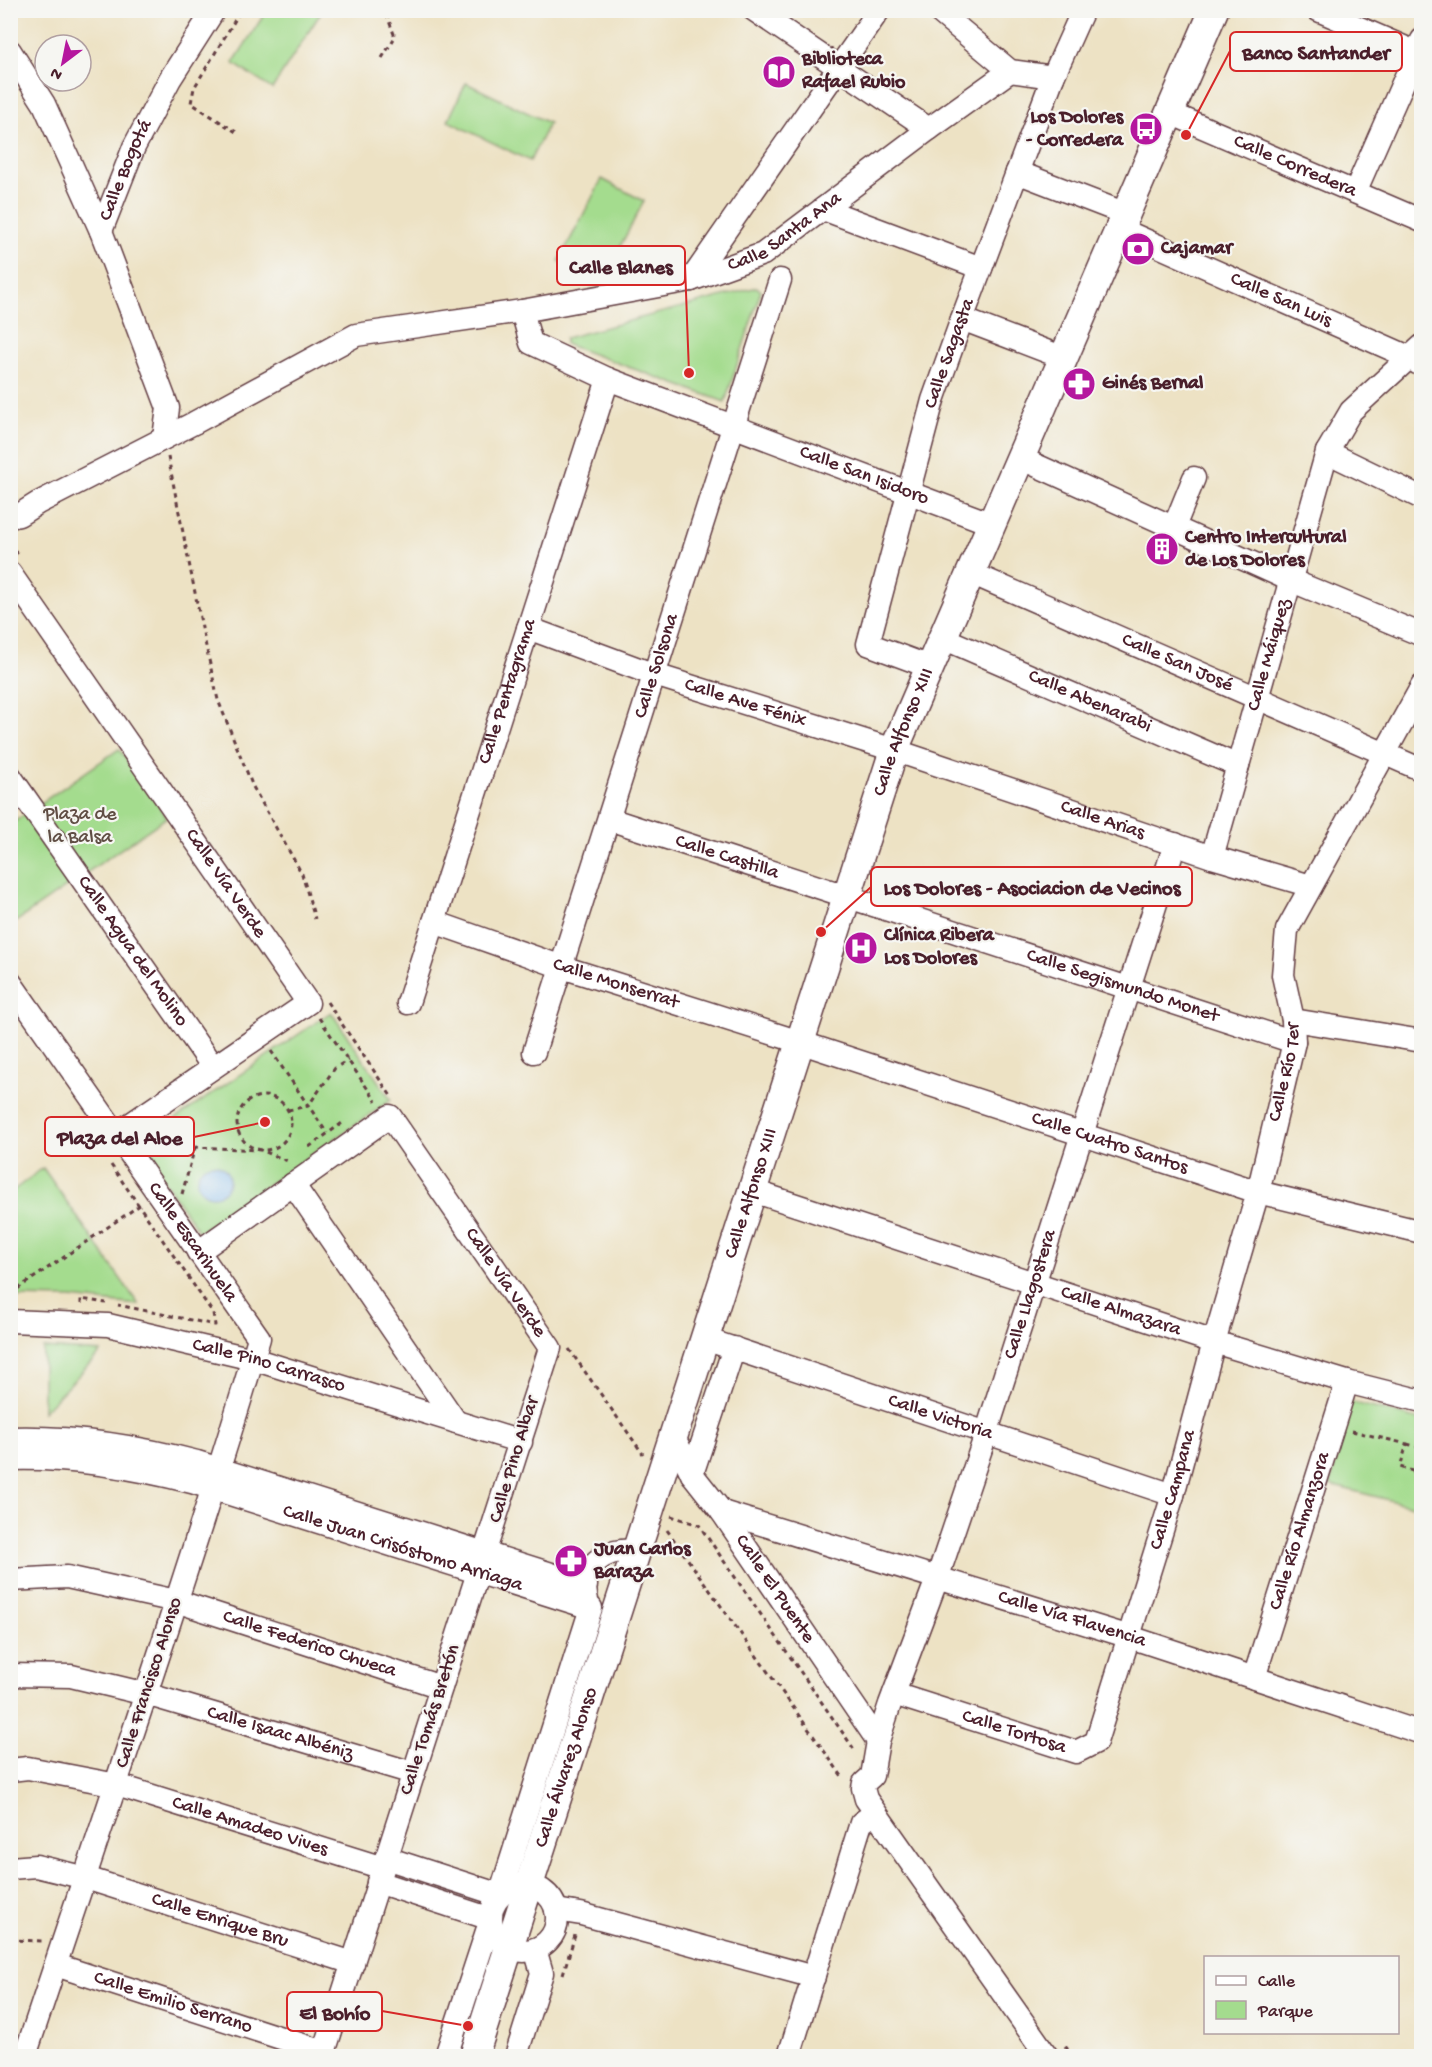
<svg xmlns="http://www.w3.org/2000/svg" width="1432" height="2067" viewBox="0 0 1432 2067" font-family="'Gochi Hand',sans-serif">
<rect width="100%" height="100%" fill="#f6f6f2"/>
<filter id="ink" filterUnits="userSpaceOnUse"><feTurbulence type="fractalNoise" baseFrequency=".0167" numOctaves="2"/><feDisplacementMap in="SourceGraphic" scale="12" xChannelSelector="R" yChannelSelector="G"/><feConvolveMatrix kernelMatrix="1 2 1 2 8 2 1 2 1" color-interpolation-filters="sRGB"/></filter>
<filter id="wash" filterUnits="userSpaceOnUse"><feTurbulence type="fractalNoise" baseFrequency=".008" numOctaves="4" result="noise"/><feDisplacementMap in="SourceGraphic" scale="24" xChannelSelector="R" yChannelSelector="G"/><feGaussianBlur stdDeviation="1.35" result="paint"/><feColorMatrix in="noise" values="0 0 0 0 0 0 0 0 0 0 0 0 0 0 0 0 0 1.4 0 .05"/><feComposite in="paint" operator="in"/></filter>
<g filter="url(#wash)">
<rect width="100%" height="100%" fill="#ede2c4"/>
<g fill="#a4dc8e" stroke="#777e5c" stroke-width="1.5">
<path d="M267,10L322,11L272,89L233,63Z"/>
<path d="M466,83L549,123L530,161L448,121Z"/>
<path d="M602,179L644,201L601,283L559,261Z"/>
<path d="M757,287L761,291L725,402L565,344V338Z"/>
<path d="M119,749L167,817L11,925V824Z"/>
<path d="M331,1012L391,1100L199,1232L139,1144Z"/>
<path d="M43,1168L139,1305L70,1298L11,1297V1192Z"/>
<path d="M43,1348L101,1352L43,1412Z"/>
<path d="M1351,1402L1421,1420V1508L1330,1485Z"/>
</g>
<circle fill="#7fb9f0" stroke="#646c8e" stroke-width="1.5" cx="213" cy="1180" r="16"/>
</g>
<g filter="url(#ink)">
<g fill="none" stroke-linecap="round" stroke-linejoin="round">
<g stroke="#623c42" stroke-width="25">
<g id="minor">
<path d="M754,10L929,129"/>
<path d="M937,10L1010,71L1053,77"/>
<path d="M1318,10L1422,55"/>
<path d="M10,51L44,104L101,231"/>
<path id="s1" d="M1170,113L1422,221"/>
<path d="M1017,172L1126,214"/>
<path d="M1355,192L1422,40"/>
<path d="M823,209L981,268"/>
<path id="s2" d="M1120,229L1409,357L1419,364"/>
<path d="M691,280L879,10"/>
<path id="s3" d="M522,311L531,343L608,379L992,524"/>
<path d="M962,319L1064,358"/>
<path id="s4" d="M164,438L168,408L101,231L134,147L170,79L214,10"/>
<path d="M1327,452L1422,498"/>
<path d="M1020,458L1290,580L1422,635"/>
<path id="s5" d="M10,517L19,515L38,503L194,423L356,335L522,311L691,280L763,254L929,129L1010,71"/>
<path d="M1174,527L1194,478"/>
<path id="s6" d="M10,573L308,1003L116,1134"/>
<path id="s7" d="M971,573L1422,770"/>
<path id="s8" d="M528,628L655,675L894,750L1212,857L1311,886"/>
<path id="s9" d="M943,638L1238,766"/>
<path id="s10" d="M930,667L868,644L933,400L962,319L1053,77L1083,10"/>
<path id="s11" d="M10,776L213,1067"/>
<path id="s12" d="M609,819L1294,1042"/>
<path id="s13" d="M1212,857L1327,452L1351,411L1422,346"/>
<path id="s14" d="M434,922L562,967L784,1037L1258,1192L1422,1232"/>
<path id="s15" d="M10,982L259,1338C187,1579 104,1817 25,2056"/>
<path id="s16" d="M408,1003L608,379"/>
<path d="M1293,1020L1422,1041"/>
<path id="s17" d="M534,1052L780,280"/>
<path d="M293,1184L456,1422"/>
<path id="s18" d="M753,1191L1214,1342L1347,1382L1422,1401"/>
<path id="s19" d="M198,1252L390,1116L550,1348C476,1585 398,1820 323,2056"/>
<path id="s20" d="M10,1321L108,1325L253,1359L521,1442"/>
<path id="s21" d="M705,1339L1173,1495"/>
<path id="s22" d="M674,1437L692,1474L722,1512L878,1741"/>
<path d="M10,1438C73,1436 136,1446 197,1462L586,1585"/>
<path id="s23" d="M10,1459C72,1457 132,1467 192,1482L591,1608L500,1895L386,1858"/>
<path d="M692,1474L734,1348"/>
<path id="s24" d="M722,1512L1130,1637L1422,1733"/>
<path id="s25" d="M10,1580L67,1577L176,1601L441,1687"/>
<path d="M587,1600C578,1565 606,1547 637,1551"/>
<path id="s26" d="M10,1675L71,1676L146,1694L413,1773"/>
<path id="s27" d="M1254,1678L1347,1382"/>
<path id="s28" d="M894,1694L1076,1752L1096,1742L1173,1495L1214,1342L1258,1192L1294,1042L1293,1020L1283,975L1287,930L1422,686"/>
<path id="s29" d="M10,1770L28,1768L117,1785L383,1868"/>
<path id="s30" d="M10,1868L36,1866L86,1878L353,1963"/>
<path d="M378,1882L491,1919L446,2056"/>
<circle cx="524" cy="1918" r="33"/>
<path d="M556,1910L581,1914L814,1977"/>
<path id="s31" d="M56,1965L324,2052"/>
<path d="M516,2056L542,1973L535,1949"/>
<path d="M789,2056L861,1823L875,1813"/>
<path id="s32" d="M1047,2056L866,1799L863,1788L864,1783L872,1776L878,1741L890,1704L937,1579L986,1434L1175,844"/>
</g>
</g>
<g stroke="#623c42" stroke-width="31">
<g id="major">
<path id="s33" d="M474,2056L894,750L1214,10"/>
</g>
</g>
<g stroke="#623c42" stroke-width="3" stroke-dasharray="4.5 4.5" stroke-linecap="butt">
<path d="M382,58L395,37L385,10"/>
<path d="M236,132L191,103L194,88L241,10"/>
<path d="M168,457L203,633L218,700L253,787L302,874L315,919"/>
<path d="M10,543L18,555"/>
<path d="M327,1002L391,1096"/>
<path d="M319,1018L376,1101"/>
<path d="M271,1051L327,1133"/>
<circle cx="264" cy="1123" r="27"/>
<path d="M288,1110L308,1106L335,1068L348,1060"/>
<path d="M174,1117L195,1147L261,1150L290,1162"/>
<path d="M309,1147L345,1121"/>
<path d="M111,1165L213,1313L215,1325L118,1305"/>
<path d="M182,1194L195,1147"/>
<path d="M10,1294L140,1205"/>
<path d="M81,1304V1299L106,1303"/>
<path d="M569,1349L643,1454"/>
<path d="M1352,1431L1407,1444L1400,1467L1422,1474"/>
<path d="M1407,1444L1422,1448"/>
<path d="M671,1516L699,1525L856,1752"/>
<path d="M667,1530L844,1779"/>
<path d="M10,1940L42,1941"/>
<path d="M563,1974L576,1932"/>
<path d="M1065,2046L1073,2056"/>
</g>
<use href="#minor" stroke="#fff" stroke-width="22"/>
<use href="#major" stroke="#fff" stroke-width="28"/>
</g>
</g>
<defs>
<g id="library-disc" transform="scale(1.725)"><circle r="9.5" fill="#b5179e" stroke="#f6f6f2"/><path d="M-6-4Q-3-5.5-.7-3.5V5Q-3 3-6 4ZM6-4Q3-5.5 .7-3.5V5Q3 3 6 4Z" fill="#fff"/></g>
<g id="bus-disc" transform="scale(1.725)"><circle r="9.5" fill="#b5179e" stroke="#f6f6f2"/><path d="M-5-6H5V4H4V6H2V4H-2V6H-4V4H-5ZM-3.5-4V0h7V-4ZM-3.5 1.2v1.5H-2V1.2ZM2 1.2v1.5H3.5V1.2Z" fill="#fff"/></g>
<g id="bank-disc" transform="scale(1.725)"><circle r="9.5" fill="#b5179e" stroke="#f6f6f2"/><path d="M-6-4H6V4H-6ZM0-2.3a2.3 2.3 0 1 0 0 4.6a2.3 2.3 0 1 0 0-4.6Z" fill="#fff"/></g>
<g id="pharmacy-disc" transform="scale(1.725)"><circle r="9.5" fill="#b5179e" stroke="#f6f6f2"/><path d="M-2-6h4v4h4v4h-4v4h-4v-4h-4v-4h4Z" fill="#fff"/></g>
<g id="building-disc" transform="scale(1.725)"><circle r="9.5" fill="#b5179e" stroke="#f6f6f2"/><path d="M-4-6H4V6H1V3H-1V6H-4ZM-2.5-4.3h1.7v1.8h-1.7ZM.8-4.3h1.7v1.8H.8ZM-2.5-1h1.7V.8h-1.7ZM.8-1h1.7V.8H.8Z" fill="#fff"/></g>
<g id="hospital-disc" transform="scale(1.725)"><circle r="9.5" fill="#b5179e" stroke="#f6f6f2"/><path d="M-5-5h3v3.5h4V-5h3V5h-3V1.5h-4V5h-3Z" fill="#fff"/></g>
</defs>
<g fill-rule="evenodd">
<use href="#library-disc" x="779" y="72"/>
<use href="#bus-disc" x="1146" y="129"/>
<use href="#bank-disc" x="1138" y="249"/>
<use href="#pharmacy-disc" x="1079" y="384"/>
<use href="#building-disc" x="1162" y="549"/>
<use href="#hospital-disc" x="861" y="948"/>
<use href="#pharmacy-disc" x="571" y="1561"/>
</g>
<g text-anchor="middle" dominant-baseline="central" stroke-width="4.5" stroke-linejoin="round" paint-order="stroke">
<g font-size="20" font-weight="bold" fill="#4a1f2b" stroke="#f6f6f2" text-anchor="start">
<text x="802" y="60">Biblioteca<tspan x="802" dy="23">Rafael Rubio</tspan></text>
<text x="1123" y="118" text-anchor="end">Los Dolores<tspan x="1123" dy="23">- Corredera</tspan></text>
<text x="1161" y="249">Cajamar</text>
<text x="1102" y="384">Ginés Bernal</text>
<text x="1185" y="538">Centro Intercultural<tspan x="1185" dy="23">de Los Dolores</tspan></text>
<text x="884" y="936">Clínica Ribera<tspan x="884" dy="23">Los Dolores</tspan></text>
<text x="594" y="1550">Juan Carlos<tspan x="594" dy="23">Baraza</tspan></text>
</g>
<g font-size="20" fill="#4a1f2b" stroke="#f6f6f2">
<text stroke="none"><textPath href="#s1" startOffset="136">Calle Corredera</textPath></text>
<text stroke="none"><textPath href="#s4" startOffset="285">Calle Bogotá</textPath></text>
<text stroke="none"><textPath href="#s5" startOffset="837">Calle Santa Ana</textPath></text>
<text stroke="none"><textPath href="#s2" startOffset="176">Calle San Luis</textPath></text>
<text stroke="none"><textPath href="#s10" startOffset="368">Calle Sagasta</textPath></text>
<text stroke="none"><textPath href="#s3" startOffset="392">Calle San Isidoro</textPath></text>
<text stroke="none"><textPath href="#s13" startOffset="210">Calle Máiquez</textPath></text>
<text stroke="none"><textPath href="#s7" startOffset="225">Calle San José</textPath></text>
<text stroke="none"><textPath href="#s17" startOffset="405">Calle Solsona</textPath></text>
<text stroke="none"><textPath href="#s16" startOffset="327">Calle Pentagrama</textPath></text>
<text stroke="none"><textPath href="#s9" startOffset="160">Calle Abenarabi</textPath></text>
<text stroke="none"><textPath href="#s8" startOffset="230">Calle Ave Fénix</textPath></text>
<text stroke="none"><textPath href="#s33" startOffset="1392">Calle Alfonso XIII</textPath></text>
<text stroke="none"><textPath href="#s8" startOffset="606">Calle Arias</textPath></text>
<text stroke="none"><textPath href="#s12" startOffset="124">Calle Castilla</textPath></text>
<text stroke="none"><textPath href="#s6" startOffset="378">Calle Vía Verde</textPath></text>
<text stroke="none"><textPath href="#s11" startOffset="214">Calle Agua del Molino</textPath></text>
<text stroke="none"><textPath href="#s14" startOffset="192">Calle Monserrat</textPath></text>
<text stroke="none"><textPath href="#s12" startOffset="540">Calle Segismundo Monet</textPath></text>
<text stroke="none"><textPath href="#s28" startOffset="910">Calle Río Ter</textPath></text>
<text stroke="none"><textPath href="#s14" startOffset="711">Calle Cuatro Santos</textPath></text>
<text stroke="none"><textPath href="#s33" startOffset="906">Calle Alfonso XIII</textPath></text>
<text stroke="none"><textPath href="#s15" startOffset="318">Calle Escarihuela</textPath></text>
<text stroke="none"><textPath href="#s19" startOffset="438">Calle Vía Verde</textPath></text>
<text stroke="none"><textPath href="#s32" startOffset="849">Calle Llagostera</textPath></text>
<text stroke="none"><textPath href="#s18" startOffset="387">Calle Almazara</textPath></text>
<text stroke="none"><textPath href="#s20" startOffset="264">Calle Pino Carrasco</textPath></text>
<text stroke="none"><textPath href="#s21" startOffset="248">Calle Victoria</textPath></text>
<text transform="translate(515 1460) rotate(-73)">Calle Pino Albar</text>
<text stroke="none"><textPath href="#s28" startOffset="477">Calle Campana</textPath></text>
<text stroke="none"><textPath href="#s27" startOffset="154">Calle Río Almanzora</textPath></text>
<text stroke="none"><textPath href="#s23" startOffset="405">Calle Juan Crisóstomo Arriaga</textPath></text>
<text stroke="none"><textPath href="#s22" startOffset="183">Calle El Puente</textPath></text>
<text stroke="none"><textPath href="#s24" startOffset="366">Calle Vía Flavencia</textPath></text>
<text stroke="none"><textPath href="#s25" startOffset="309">Calle Federico Chueca</textPath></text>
<text transform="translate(150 1683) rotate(-72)">Calle Francisco Alonso</text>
<text transform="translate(431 1720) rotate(-72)">Calle Tomás Bretón</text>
<text stroke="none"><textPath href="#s28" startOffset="126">Calle Tortosa</textPath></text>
<text stroke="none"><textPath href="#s26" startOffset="278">Calle Isaac Albéniz</textPath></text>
<text stroke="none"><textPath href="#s33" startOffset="303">Calle Álvarez Alonso</textPath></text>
<text stroke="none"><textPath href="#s29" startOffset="248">Calle Amadeo Vives</textPath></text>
<text stroke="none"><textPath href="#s30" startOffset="218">Calle Enrique Bru</textPath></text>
<text stroke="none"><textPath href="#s31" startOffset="123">Calle Emilio Serrano</textPath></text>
</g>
<g font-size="20" fill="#604e44" stroke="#f6f6f2">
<text x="80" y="815">Plaza de<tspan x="80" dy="23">la Balsa</tspan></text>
</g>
</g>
<path fill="none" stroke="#d62828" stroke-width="2" d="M1186 135L1230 51M689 373L685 265M821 932L871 887M265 1122L194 1137M468 2026L382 2011"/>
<g fill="#d62828" stroke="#f6f6f2" stroke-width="2">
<circle cx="1186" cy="135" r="6"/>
<circle cx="689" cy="373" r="6"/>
<circle cx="821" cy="932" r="6"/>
<circle cx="265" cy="1122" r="6"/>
<circle cx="468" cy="2026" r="6"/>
</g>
<g fill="#f6f6f2" stroke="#d62828" stroke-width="2">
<rect x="1230" y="32" width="172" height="39" rx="6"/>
<rect x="557" y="246" width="128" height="39" rx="6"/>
<rect x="871" y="867" width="321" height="39" rx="6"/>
<rect x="45" y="1117" width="149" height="39" rx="6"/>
<rect x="287" y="1992" width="95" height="39" rx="6"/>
</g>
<g font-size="21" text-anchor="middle" font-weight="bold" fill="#4a1f2b">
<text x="1316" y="59">Banco Santander</text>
<text x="621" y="273">Calle Blanes</text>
<text x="1032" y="894">Los Dolores - Asociacion de Vecinos</text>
<text x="120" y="1144">Plaza del Aloe</text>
<text x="335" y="2019">El Bohío</text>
</g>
<rect width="1432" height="2067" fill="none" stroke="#f6f6f2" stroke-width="36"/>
<rect x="1204" y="1956" width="195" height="78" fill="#f6f6f2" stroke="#b1a0a2" stroke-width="1.5"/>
<rect x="1216" y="1976" width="30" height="9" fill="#ffffff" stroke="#b1a0a2" stroke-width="1.5"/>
<text x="1258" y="1986" font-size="18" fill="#4a1f2b">Calle</text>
<rect x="1216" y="2001" width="30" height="18" fill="#a4dc8e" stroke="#b1a0a2" stroke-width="1.5"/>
<text x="1258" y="2016" font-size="18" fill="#4a1f2b">Parque</text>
<g transform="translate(63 63) rotate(212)"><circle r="28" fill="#f6f6f2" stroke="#b1a0a2" stroke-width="1.5"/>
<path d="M0-4.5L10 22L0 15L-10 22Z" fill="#b5179e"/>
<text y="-9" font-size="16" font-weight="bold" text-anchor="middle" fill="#4a1f2b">N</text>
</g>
</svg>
